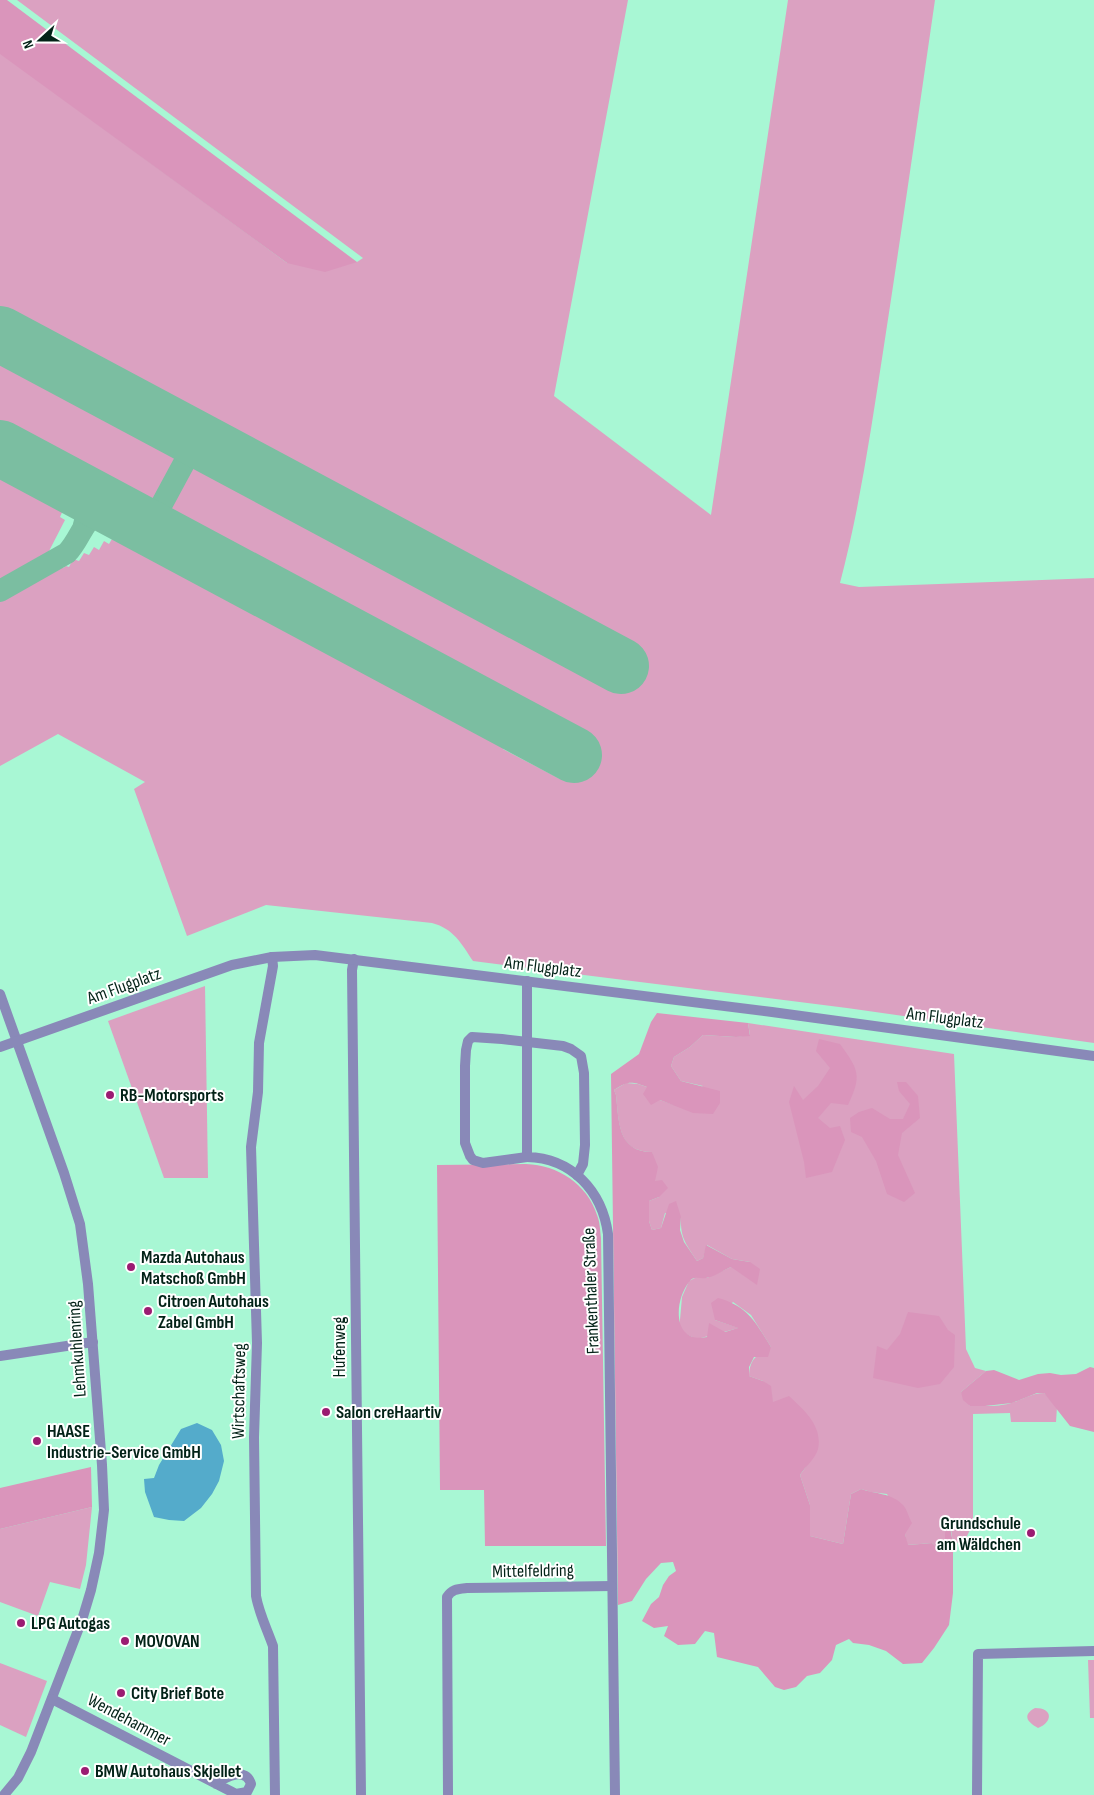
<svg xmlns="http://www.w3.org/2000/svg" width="1094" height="1795" viewBox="0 0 1094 1795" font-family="'Sofia Sans Condensed',sans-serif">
<rect width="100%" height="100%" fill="#a8f7d4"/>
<g fill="#dba1c1">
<path d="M17,0H628L554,396L711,515L788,0H935C918,117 901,235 883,352C871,429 860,507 840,583L859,587L1094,578V1043L847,1008L473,961C461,943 454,929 432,923L266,905L187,936L134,789L145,782L58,734L0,766V599L61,565L63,568L66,566L69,567L73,559L79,561L84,553L89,555L94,547L99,550L104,541L109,544L112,539L117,542L120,538L125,541L128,536L507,740L503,749L560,779L587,731L536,704L531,712L0,428V53L287,263L357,262L363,258Z"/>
<path d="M0,468L61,501L59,505L64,508L60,517L65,520L47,555L49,557L0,584Z"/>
<path d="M205,986L208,1178H164L108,1021Z"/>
<path d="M748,1023L954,1054L966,1349L975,1368L986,1371L961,1392L970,1406C984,1406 1001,1407 1014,1402C1024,1399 1033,1393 1044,1393L1057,1407L1056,1422H1011L1010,1413L973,1414V1524L964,1542L953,1543L950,1523L945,1532V1555L932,1543L907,1545L905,1534L887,1494L871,1492L861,1489L851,1494L843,1544L810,1536V1505L800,1475L811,1460L773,1403L763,1381L749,1376C750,1358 756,1356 771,1347L751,1315L733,1302L715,1320L739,1328L697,1339L679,1331L682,1297L689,1281L697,1277L707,1278L731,1267L750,1262L732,1259L707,1245L703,1258L697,1261C686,1244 680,1238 681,1217L665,1213L661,1228L652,1230L649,1221V1201L659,1197L655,1182L652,1152C617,1152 619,1121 616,1095L614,1090L626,1083L638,1084L647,1087L660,1100L674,1105L703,1086L681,1081L671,1066L674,1057L690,1047L703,1035L736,1037L750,1035Z"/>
<path d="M92,1507L86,1565L80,1589L50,1582L38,1616L0,1602V1529Z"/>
<path d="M1088,1660H1094V1718H1090Z"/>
<path d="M0,1663L47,1681L26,1737L0,1725Z"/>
<path d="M1035,1708C1053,1708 1053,1722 1038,1728C1027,1722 1022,1715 1035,1708Z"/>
</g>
<g fill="#da95bb">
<path d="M0,0H7L357,262L325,272L287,263L0,54Z"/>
<path d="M657,1013L748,1023L750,1036L736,1037L703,1035L690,1047L674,1057L671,1066L681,1081L720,1091V1103L713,1114L693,1113L660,1100L651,1105L643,1094L647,1087C631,1081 628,1081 614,1090L616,1095C619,1120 617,1152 652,1152L658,1167L655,1181L662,1180L668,1188L659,1197L649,1201V1221L652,1230L661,1228L669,1204L676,1201L681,1217L680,1230L684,1242L697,1261L703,1258L706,1245L732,1259L750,1262L760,1269L757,1285L731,1267C724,1270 714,1277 706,1278C699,1279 694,1275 689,1282C674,1301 672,1344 707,1337L709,1323L725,1332L738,1328L715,1320L711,1303L718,1298C748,1306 756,1323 771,1347L768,1357H754L749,1367V1376L763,1381L771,1386L773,1402L789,1396C804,1410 823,1426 818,1449C816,1458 805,1467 800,1475L810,1505V1536L843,1544L851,1494L861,1489C875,1494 892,1493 903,1505C907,1509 909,1518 912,1523L905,1534L908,1545L932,1543L945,1554V1532L949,1522L953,1543V1593L949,1625L934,1648L922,1663L903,1664L886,1651L869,1645L853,1643L849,1639L836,1645L832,1660L820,1673L807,1676L796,1687L784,1690L775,1687L758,1667L717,1657L714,1633L705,1631L695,1644L678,1645L664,1636L668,1626L654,1628L642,1621L651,1604L659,1597L663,1585L669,1576L676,1571L673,1562L661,1563L646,1579L632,1601L618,1605L611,1074L639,1054L651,1022Z"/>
<path d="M819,1039L840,1044C859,1070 862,1076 848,1105L831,1103L818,1118L830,1128L840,1126L845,1140L832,1172L806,1178L804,1162L789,1102L794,1086L803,1100L818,1086L830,1068L816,1051Z"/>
<path d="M897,1082H906L918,1096L920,1118L902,1133L898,1155L915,1193L904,1202L887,1194L876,1161L862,1137L851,1132L850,1118L859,1112L872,1108L890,1119H903L910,1104L899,1091Z"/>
<path d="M526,1164C558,1165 587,1184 597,1215C600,1222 600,1230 601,1238L606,1546H485L484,1490H440L437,1165Z"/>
<path d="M908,1312L939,1316L948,1330L955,1335L954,1367L940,1384L918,1388L873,1378L877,1346L887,1350L900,1334Z"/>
<path d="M1090,1367L1094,1368V1432L1070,1426L1044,1393H1037L1012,1403L985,1406H970L963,1400L961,1392L986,1371L994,1370L1019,1380L1038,1374L1050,1373L1061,1375L1076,1374Z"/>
<path d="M91,1467L92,1507L0,1529V1488Z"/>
</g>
<path fill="#54abcb" d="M197,1423L212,1430L221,1445L224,1461L219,1481L212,1494L201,1508L184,1521L169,1520L154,1517L145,1492L144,1479L154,1478L159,1465L181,1429Z"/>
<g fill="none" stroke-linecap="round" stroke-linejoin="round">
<g stroke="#7bbea1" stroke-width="22">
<path d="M73,487C85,496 89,510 84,525"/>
<path d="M149,528L197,439"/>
<path d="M0,591L67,553C85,535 86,500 122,513"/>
</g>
<g stroke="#7bbea1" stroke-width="56">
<path d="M0,334L621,666"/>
<path d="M0,448L574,755"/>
</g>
<g stroke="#8989b8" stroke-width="10">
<path d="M272,957L273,966L259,1043L258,1092L251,1147L257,1343L254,1437L256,1596C259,1613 267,1629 273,1646L275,1795"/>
<path d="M354,959L352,970L361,1795"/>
<path d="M527,981V1157C572,1158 602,1191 608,1234L615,1795"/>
<path d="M0,994L64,1173L80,1224L88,1284L102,1465L104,1510L99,1553L91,1590L82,1620L31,1752L18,1778L4,1795"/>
<path d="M0,1047L232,965L272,957L315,955L772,1012L1094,1056"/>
<path d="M527,1157L483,1163L473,1160L470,1156L465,1143V1066L466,1050L468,1041L472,1037L502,1039L563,1046L571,1049L581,1056L584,1073L585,1145L583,1164L577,1175"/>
<path d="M0,1356L93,1342"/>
<path d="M52,1699L236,1794L247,1792L251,1784C246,1767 227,1776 216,1784"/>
<path d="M448,1795L447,1597C452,1589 458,1589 467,1588L612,1586"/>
<path d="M977,1795L978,1654L1094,1651"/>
</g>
</g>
<g fill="#9b1c72" stroke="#fff" stroke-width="2">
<circle cx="110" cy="1095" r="5"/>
<circle cx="131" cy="1267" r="5"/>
<circle cx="148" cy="1311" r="5"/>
<circle cx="326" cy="1412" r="5"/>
<circle cx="37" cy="1441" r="5"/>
<circle cx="1031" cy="1533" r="5"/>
<circle cx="21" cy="1623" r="5"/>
<circle cx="125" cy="1641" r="5"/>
<circle cx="121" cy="1693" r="5"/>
<circle cx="85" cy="1771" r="5"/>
</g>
<g text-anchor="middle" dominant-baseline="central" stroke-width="4" stroke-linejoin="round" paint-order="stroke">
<g font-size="18" fill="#022217" stroke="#fff">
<text transform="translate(543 967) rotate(7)">Am Flugplatz</text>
<text transform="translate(124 986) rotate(-20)">Am Flugplatz</text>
<text transform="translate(945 1018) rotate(7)">Am Flugplatz</text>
<text transform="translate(591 1291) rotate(-92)">Frankenthaler Straße</text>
<text transform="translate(339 1347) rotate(-90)">Hufenweg</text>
<text transform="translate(77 1349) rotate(-94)">Lehmkuhlenring</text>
<text transform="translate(239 1391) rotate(-89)">Wirtschaftsweg</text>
<text transform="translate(533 1571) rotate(-1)">Mittelfeldring</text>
<text transform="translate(129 1720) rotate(28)">Wendehammer</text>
</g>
<g font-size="18" font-weight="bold" fill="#022217" stroke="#fff" text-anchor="start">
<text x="120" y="1095">RB-Motorsports</text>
<text x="141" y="1257">Mazda Autohaus<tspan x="141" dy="21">Matschoß GmbH</tspan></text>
<text x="158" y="1301">Citroen Autohaus<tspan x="158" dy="21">Zabel GmbH</tspan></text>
<text x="336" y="1412">Salon creHaartiv</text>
<text x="47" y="1431">HAASE<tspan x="47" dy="21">Industrie-Service GmbH</tspan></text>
<text x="1021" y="1523" text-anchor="end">Grundschule<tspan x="1021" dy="21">am Wäldchen</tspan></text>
<text x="31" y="1623">LPG Autogas</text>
<text x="135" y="1641">MOVOVAN</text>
<text x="131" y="1693">City Brief Bote</text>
<text x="95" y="1771">BMW Autohaus Skjellet</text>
</g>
</g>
<g transform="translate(40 40) rotate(249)" stroke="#ffffff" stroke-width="4" paint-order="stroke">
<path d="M0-4L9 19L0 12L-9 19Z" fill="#022217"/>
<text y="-8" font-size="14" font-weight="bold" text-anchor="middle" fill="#022217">N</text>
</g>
</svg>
